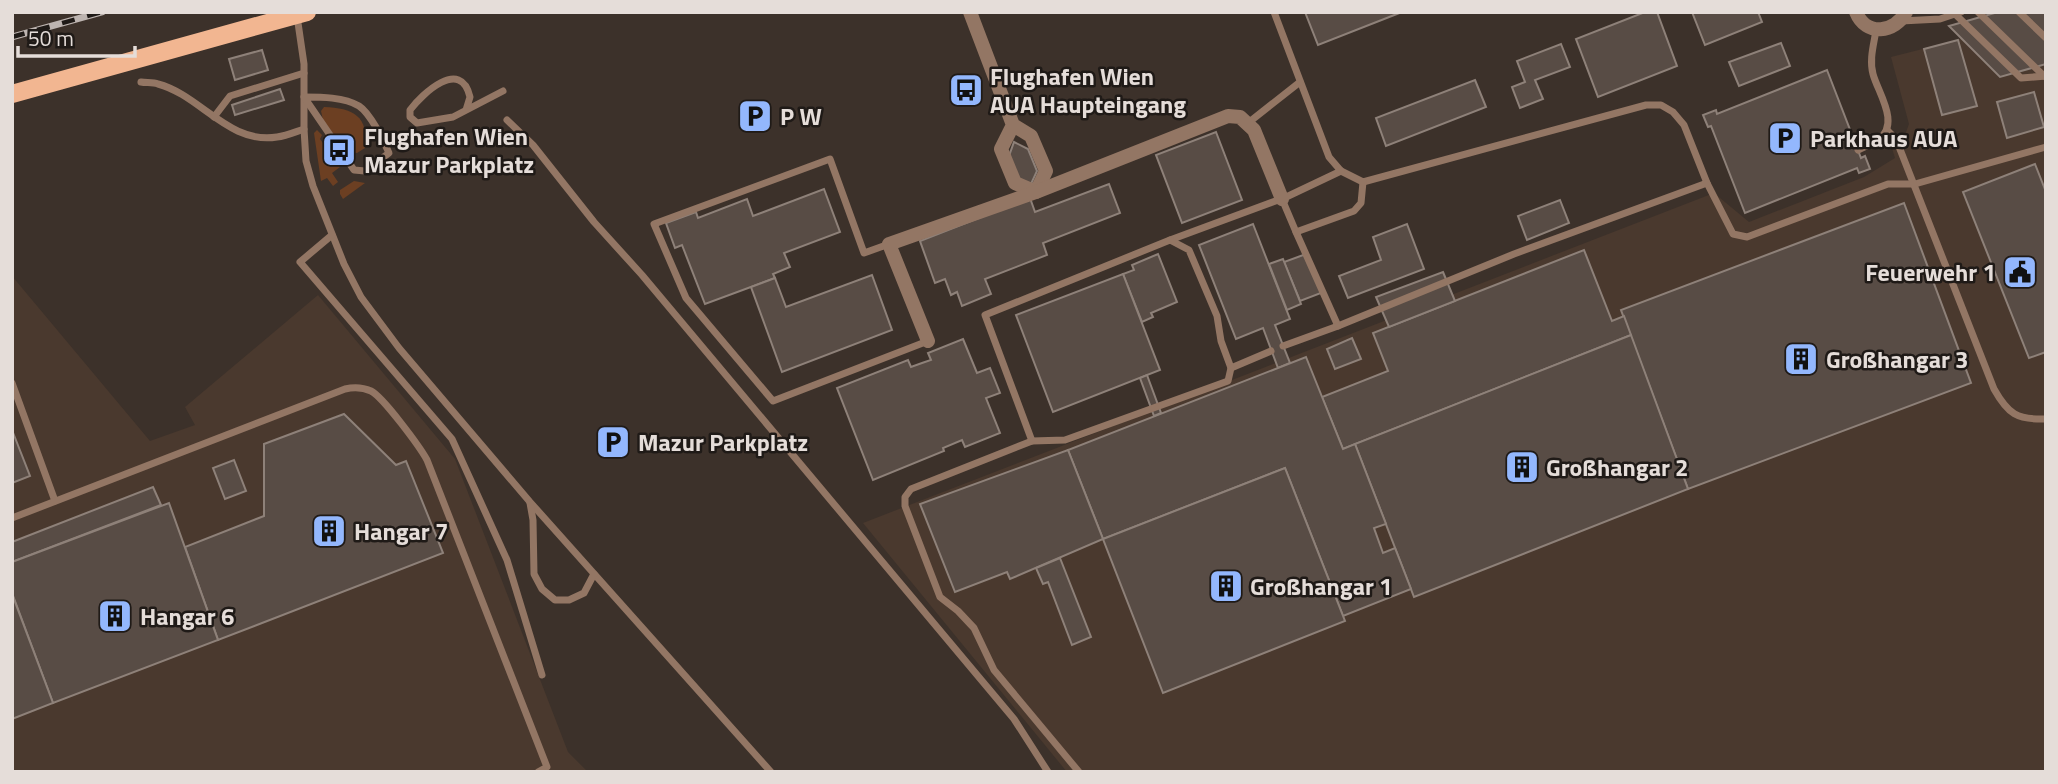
<svg xmlns="http://www.w3.org/2000/svg" width="2058" height="784" viewBox="0 0 2058 784" font-family="'Titillium Web',sans-serif">
<rect width="100%" height="100%" fill="#3c312a"/>
<g fill="#4a392e">
<path d="M2046,12V772H1067L863,523L1714,193L1749,222L1864,177L1895,158L1890,142L1905,135L1909,124L1891,57L1958,40L1973,30Z"/>
<path d="M12,276L150,441L195,425L185,407L318,295L455,459L568,752L588,772H12Z"/>
</g>
<g fill="#6c3f22">
<path d="M324,107C353,108 369,116 365,148L357,153L347,152L323,120L321,111Z"/>
<path d="M317,130L322,135L320,139L340,167L332,173L338,182L333,186L327,178L321,181L314,133Z"/>
<path d="M354,181L365,183L343,199L340,194V190Z"/>
</g>
<g fill="#584c45" stroke="#8e8179" stroke-width="2">
<path d="M1305,12H1402L1318,45Z"/>
<path d="M1645,12H1657L1677,66L1598,97L1576,39Z"/>
<path d="M1692,12H1758L1762,22L1705,45Z"/>
<path d="M1998,12H2046V64L2000,77L1949,26Z"/>
<path d="M1958,40L1977,106L1942,115L1924,49Z"/>
<path d="M1781,43L1790,66L1739,86L1729,62Z"/>
<path d="M1561,44L1570,67L1535,80L1543,99L1520,108L1512,87L1525,82L1517,61Z"/>
<path d="M262,50L268,70L235,80L229,59Z"/>
<path d="M1827,70L1861,158L1865,156L1870,169L1859,173L1857,168L1745,213L1711,126L1708,127L1703,115L1716,110L1717,114Z"/>
<path d="M1475,80L1486,107L1386,146L1376,118Z"/>
<path d="M280,89L284,100L235,115L232,105Z"/>
<path d="M2034,92L2044,127L2007,138L1997,102Z"/>
<path d="M1216,132L1242,200L1182,223L1156,155Z"/>
<path d="M1014,142L1028,149L1037,171L1031,184L1018,179L1009,156Z"/>
<path d="M2035,164L2046,192V352L2029,358L1963,192Z"/>
<path d="M1109,184L1120,213L1043,243L1047,255L985,279L991,294L962,306L957,292L951,295L945,279L935,283L920,241L1030,198L1035,212Z"/>
<path d="M824,189L840,232L784,253L790,267L773,274L775,278L705,304L682,245L675,248L666,223L696,212L698,218L747,199L753,216Z"/>
<path d="M1560,200L1569,223L1527,240L1518,216Z"/>
<path d="M1904,203L1971,383L1688,489L1621,310Z"/>
<path d="M1253,224L1290,319L1275,325L1290,363L1278,368L1263,328L1236,339L1199,245Z"/>
<path d="M1407,224L1424,269L1348,298L1339,276L1381,260L1373,237Z"/>
<path d="M1584,250L1612,321L1624,316L1631,335L1343,449L1322,397L1388,371L1373,333Z"/>
<path d="M1158,254L1177,302L1151,313L1153,317L1142,322L1123,274L1134,270L1132,265Z"/>
<path d="M1306,254L1321,293L1300,301L1284,262Z"/>
<path d="M1283,259L1301,304L1287,310L1269,264Z"/>
<path d="M1443,272L1455,301L1389,327L1376,297Z"/>
<path d="M1123,274L1160,370L1053,412L1016,315Z"/>
<path d="M872,275L892,330L782,372L751,287L775,278L786,307Z"/>
<path d="M1631,335L1688,489L1414,597L1355,444Z"/>
<path d="M1352,338L1361,359L1335,369L1327,349Z"/>
<path d="M963,339L977,373L990,368L1000,393L986,398L1000,433L965,447L962,440L943,448L944,451L873,480L837,388L908,360L911,367L922,363L931,360L928,353Z"/>
<path d="M1306,357L1343,449L1355,444L1386,524L1374,528L1383,553L1395,548L1411,589L1343,616L1285,468L1103,539L1068,450Z"/>
<path d="M1147,375L1161,413L1154,416L1140,378Z"/>
<path d="M344,414L396,465L406,461L443,553L218,640L185,547L264,516V444Z"/>
<path d="M12,430L30,476L12,483Z"/>
<path d="M1068,450L1103,539L1010,579L1007,572L955,592L920,504Z"/>
<path d="M234,460L246,491L225,499L213,468Z"/>
<path d="M1285,468L1345,621L1163,693L1103,539Z"/>
<path d="M153,487L161,505L12,562V542Z"/>
<path d="M169,503L218,640L53,703L12,593V562Z"/>
<path d="M1060,558L1091,637L1072,645L1048,582L1043,584L1036,568Z"/>
<path d="M12,594L53,703L12,719Z"/>
</g>
<g fill="none" stroke-linecap="round" stroke-linejoin="round">
<g stroke="#937664" stroke-width="7">
<path d="M1274,12L1329,157L1341,171L1363,182L1646,105H1661L1673,112L1684,125L1707,183L1733,234L1747,237L1888,184H1915L2046,147"/>
<path d="M1978,12L2044,76"/>
<path d="M2019,12L2046,38"/>
<path d="M1955,14L2021,78L2046,76"/>
<path d="M297,16L304,64V129L306,161L313,186L344,264L361,297L399,348L530,502L771,772"/>
<path d="M1901,21L1940,19L1961,12"/>
<path d="M141,82C146,83 153,82 158,84C200,95 229,145 277,137C286,136 295,132 304,129"/>
<path d="M304,97C321,97 344,97 359,106C370,113 384,141 389,153L365,171L354,170Z"/>
<path d="M466,110L470,97C461,57 422,94 410,110V117L417,123L453,117L503,91"/>
<path d="M214,117L230,96L304,73"/>
<path d="M507,120L533,145L594,222L642,275L988,688L1014,719L1048,772"/>
<path d="M1248,123L1300,82"/>
<path d="M1887,130L1896,139L1994,389C2008,414 2017,420 2046,419"/>
<path d="M1858,150C1864,147 1872,144 1878,140C1901,124 1878,93 1873,74C1869,59 1874,44 1876,30"/>
<path d="M1341,171L1282,199L1296,232L1354,211L1361,203L1363,182"/>
<path d="M1296,232L1338,326L1514,254L1707,183"/>
<path d="M332,235L300,262L452,439L507,560L542,675"/>
<path d="M1170,240L1281,199"/>
<path d="M889,244L864,253L830,159L654,224L686,298L773,401L928,341"/>
<path d="M1283,346L1338,326"/>
<path d="M12,383L55,501"/>
<path d="M1032,441L985,315L1170,240L1189,250L1217,316L1221,341L1231,368L1271,351"/>
<path d="M530,503L533,520L534,574L542,589L555,600H569L584,593L594,574"/>
<path d="M12,518L345,389C354,387 362,387 371,391C383,397 420,447 427,460L547,767L538,772"/>
<path d="M1079,772L994,670L974,628L958,611L940,597L905,506V497L911,489L1032,441L1065,440L1228,381L1231,368"/>
</g>
<g stroke="#937664" stroke-width="14">
<path d="M970,12L1013,125L1031,136L1046,171L1036,192L1015,183L1001,149L1013,125"/>
<path d="M1856,12C1866,37 1895,33 1906,12"/>
<path d="M928,341L889,244L1036,192L1228,116L1240,117L1254,130L1282,199"/>
</g>
<path stroke="#f2b691" stroke-width="18" d="M12,94L307,12"/>
<g stroke="#bdb4b0" stroke-width="7">
<path id="rail" d="M12,37L102,12"/>
</g>
<use href="#rail" stroke="#1f1a17" stroke-width="4.5" stroke-dasharray="13" stroke-linecap="butt"/>
</g>
<defs>
<g id="bus-square" transform="scale(1.75)"><rect x="-9" y="-9" width="18" height="18" rx="4" fill="#93b7fd" stroke="#1f1a17"/><path d="M-5-6H5V4H4V6H2V4H-2V6H-4V4H-5ZM-3.5-4V0h7V-4ZM-3.5 1.2v1.5H-2V1.2ZM2 1.2v1.5H3.5V1.2Z" fill="#111"/></g>
<g id="parking-square" transform="scale(1.75)"><rect x="-9" y="-9" width="18" height="18" rx="4" fill="#93b7fd" stroke="#1f1a17"/><path d="M-3.5-5.5H1a3.5 3.5 0 0 1 0 7H-1V5.5H-3.5ZM-1-3.4V-.6H.8a1.4 1.4 0 0 0 0-2.8Z" fill="#111"/></g>
<g id="civic-square" transform="scale(1.75)"><rect x="-9" y="-9" width="18" height="18" rx="4" fill="#93b7fd" stroke="#1f1a17"/><path d="M-.6-6.5H3V-4.5H.6V-3L4-1V1h2V6H-6V1h2V-1L-.6-3ZM-1.2 2.5V6h2.4V2.5Z" fill="#111"/></g>
<g id="building-square" transform="scale(1.75)"><rect x="-9" y="-9" width="18" height="18" rx="4" fill="#93b7fd" stroke="#1f1a17"/><path d="M-4-6H4V6H1V3H-1V6H-4ZM-2.5-4.3h1.7v1.8h-1.7ZM.8-4.3h1.7v1.8H.8ZM-2.5-1h1.7V.8h-1.7ZM.8-1h1.7V.8H.8Z" fill="#111"/></g>
</defs>
<g fill-rule="evenodd">
<use href="#bus-square" x="966" y="90"/>
<use href="#parking-square" x="755" y="116"/>
<use href="#parking-square" x="1785" y="138"/>
<use href="#bus-square" x="339" y="150"/>
<use href="#civic-square" x="2020" y="272"/>
<use href="#building-square" x="1801" y="359"/>
<use href="#parking-square" x="613" y="442"/>
<use href="#building-square" x="1522" y="467"/>
<use href="#building-square" x="329" y="531"/>
<use href="#building-square" x="1226" y="586"/>
<use href="#building-square" x="115" y="616"/>
</g>
<g text-anchor="middle" dominant-baseline="central" stroke-width="5" stroke-linejoin="round" paint-order="stroke">
<g font-size="24" font-weight="bold" fill="#e5ddd9" stroke="#1f1a17" text-anchor="start">
<text x="990" y="76">Flughafen Wien<tspan x="990" dy="28">AUA Haupteingang</tspan></text>
<text x="780" y="116">P W</text>
<text x="364" y="136">Flughafen Wien<tspan x="364" dy="28">Mazur Parkplatz</tspan></text>
<text x="1810" y="138">Parkhaus AUA</text>
<text x="1996" y="272" text-anchor="end">Feuerwehr 1</text>
<text x="1826" y="359">Großhangar 3</text>
<text x="638" y="442">Mazur Parkplatz</text>
<text x="1546" y="467">Großhangar 2</text>
<text x="354" y="531">Hangar 7</text>
<text x="1250" y="586">Großhangar 1</text>
<text x="140" y="616">Hangar 6</text>
</g>
</g>
<rect width="2058" height="784" fill="none" stroke="#e5ddd9" stroke-width="28"/>
<path d="M18 46v10h117v-10" fill="none" stroke="#e5ddd9" stroke-width="3.5"/>
<text x="28" y="46" font-size="21" fill="#e5ddd9" stroke="#1f1a17" stroke-width="5" paint-order="stroke">50 m</text>
</svg>
